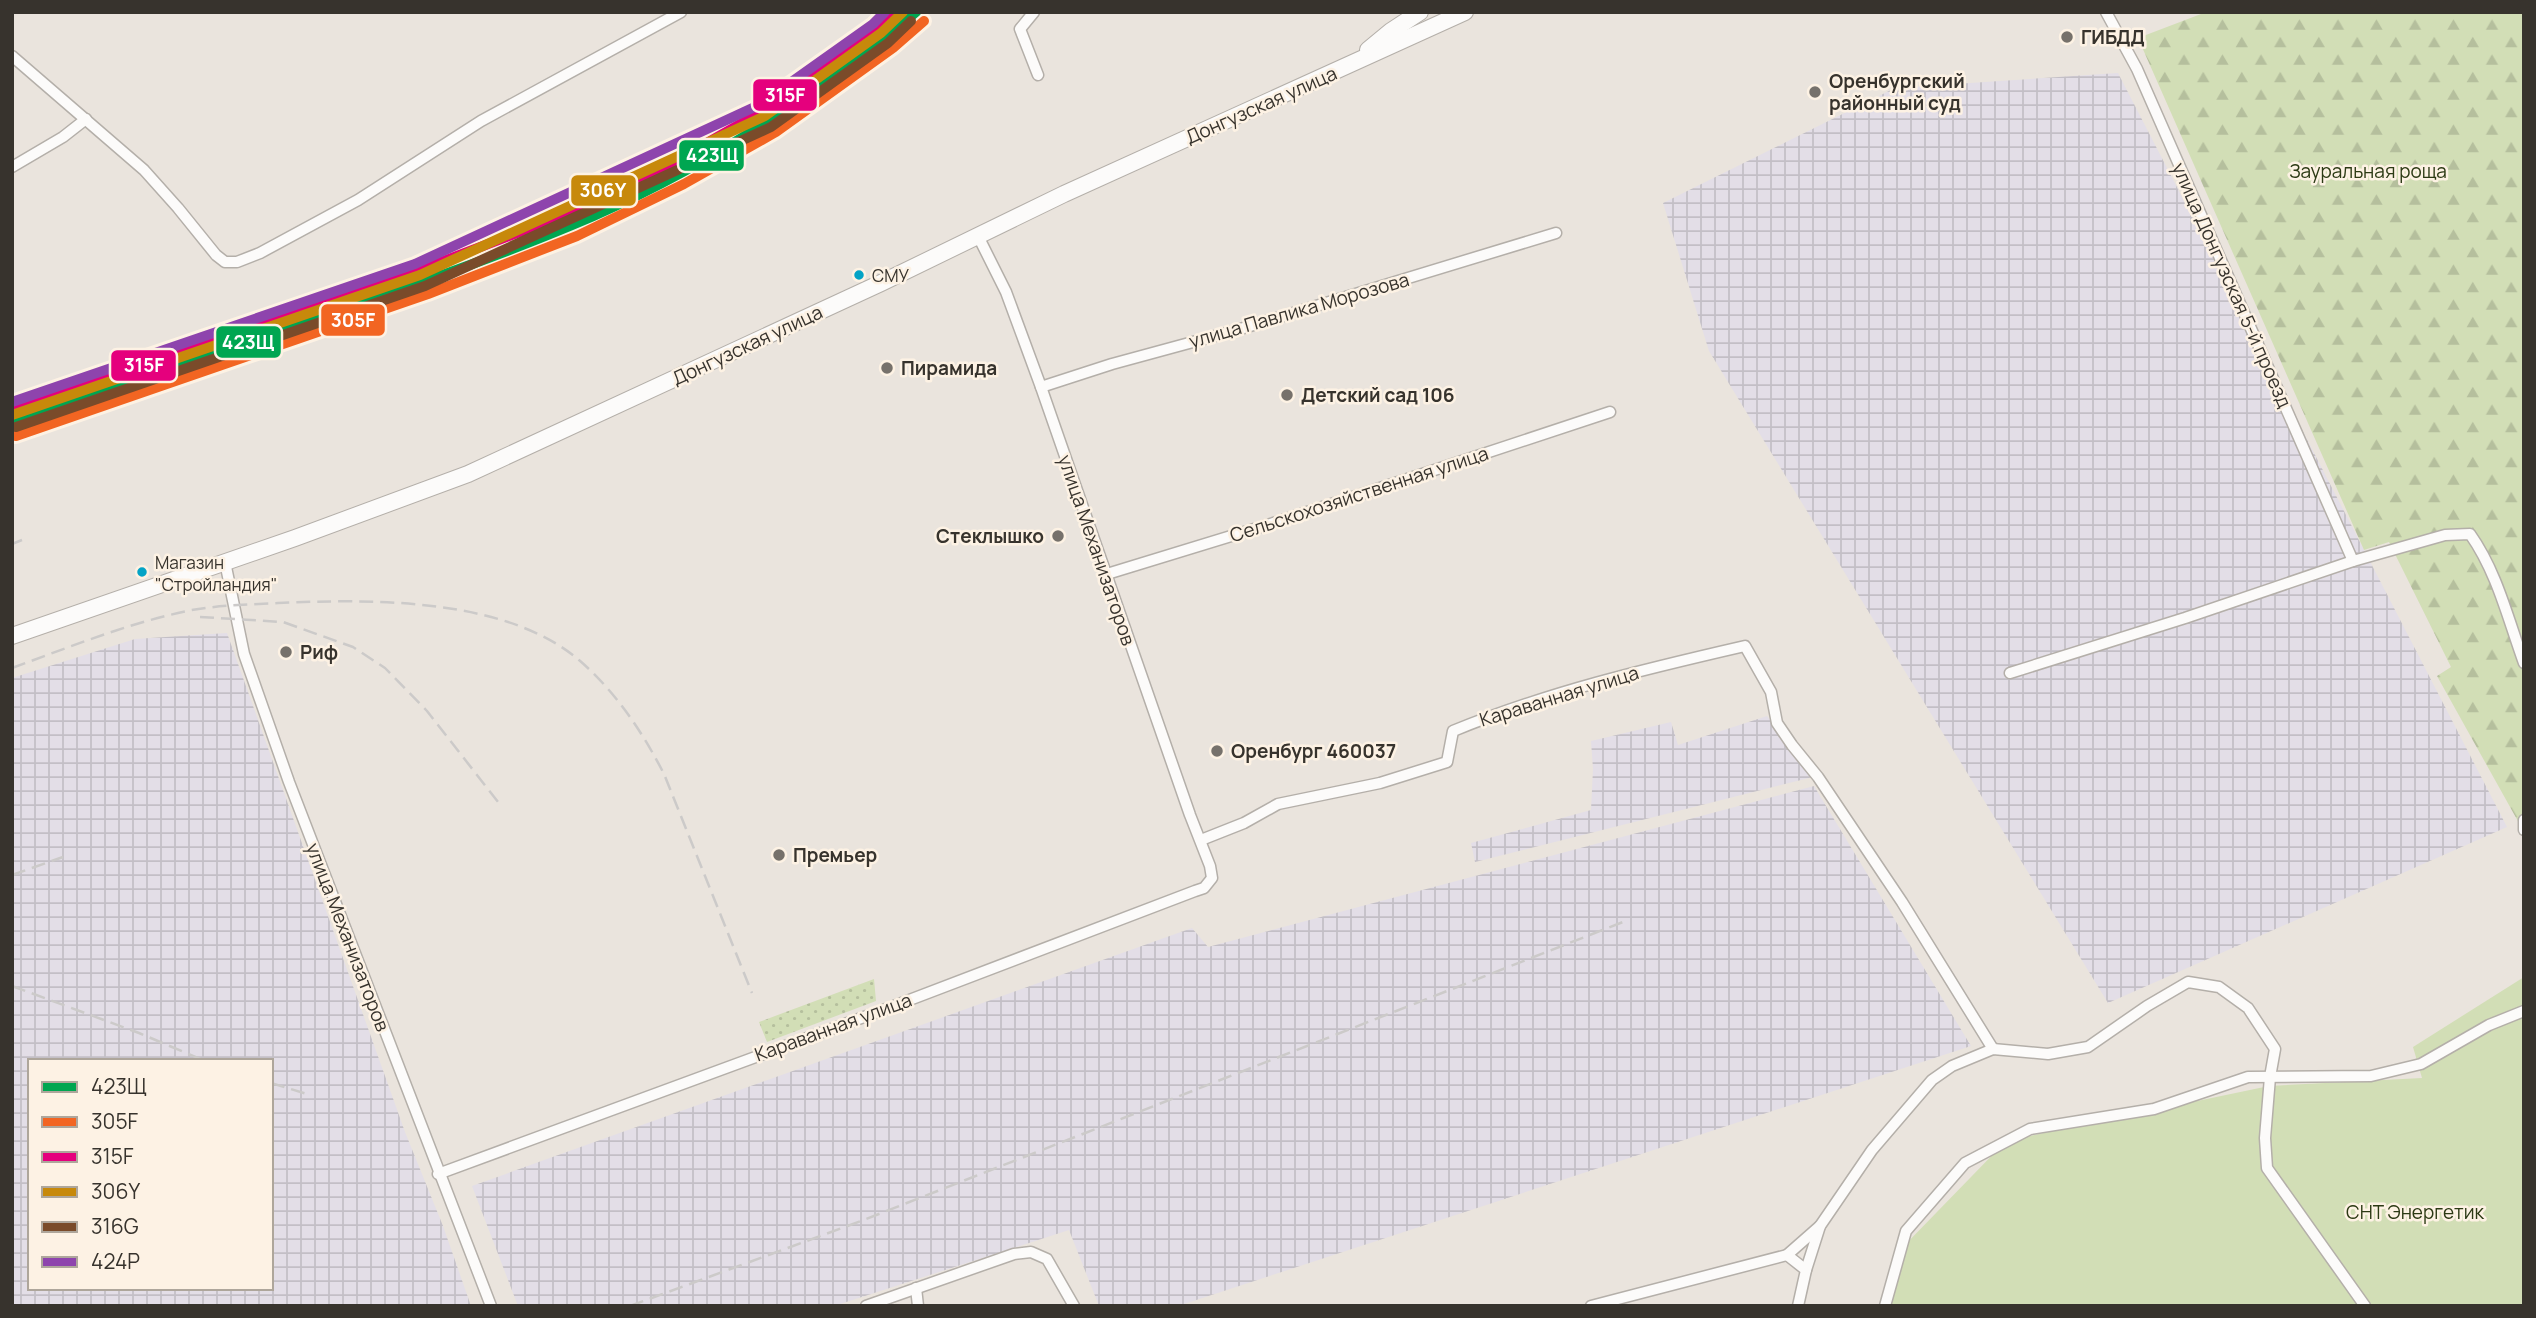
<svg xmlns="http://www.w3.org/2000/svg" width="2536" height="1318" viewBox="0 0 2536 1318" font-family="Manrope,sans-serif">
<defs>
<pattern id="industrial-grid" width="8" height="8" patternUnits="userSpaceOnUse" patternTransform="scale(1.75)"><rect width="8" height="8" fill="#e3dee7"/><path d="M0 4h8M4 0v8" fill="none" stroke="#c3bfc6"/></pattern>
<pattern id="grass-dots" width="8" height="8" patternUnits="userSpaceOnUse" patternTransform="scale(1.75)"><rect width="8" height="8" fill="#d2deb6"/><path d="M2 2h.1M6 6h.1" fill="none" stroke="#b5bf9d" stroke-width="1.8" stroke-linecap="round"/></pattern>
<pattern id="forest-firs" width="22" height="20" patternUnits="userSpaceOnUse" patternTransform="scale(1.75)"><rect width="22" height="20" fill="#d2deb6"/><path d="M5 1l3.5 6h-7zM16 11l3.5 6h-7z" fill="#b5bf9d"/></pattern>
</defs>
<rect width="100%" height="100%" fill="#eae4dd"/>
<path fill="#e7dbcd" d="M885,12H929L890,44L776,129L755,105L870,26Z"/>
<g fill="url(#industrial-grid)" fill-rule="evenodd">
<path d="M2118,73L2507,827L2108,1003L1709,351L1663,203L1895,88Z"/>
<path d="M227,633L405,1132L443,1226L471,1306H12V678L135,639ZM30,1061H271V1288H30Z"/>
<path d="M1767,716L1813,777L1475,862L1471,843L1591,810L1593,769L1591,741L1671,722L1678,745Z"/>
<path d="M1814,786L1971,1046L1178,1306H1099L1069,1230L834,1306H518L472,1186L1192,928L1208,947Z"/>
</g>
<path fill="url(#grass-dots)" d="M874,979L876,1001L767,1042L759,1022Z"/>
<path fill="url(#forest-firs)" d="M2201,12H2524V832L2437,676L2451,667L2389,542L2364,550L2138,38L2201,14Z"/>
<path fill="#d2deb6" d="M2524,977V1306H2372L2267,1160L2369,1306H1888L1901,1249L2006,1141L2269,1086L2422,1078L2413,1047Z"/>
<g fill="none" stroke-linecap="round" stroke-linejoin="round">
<g stroke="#b4afa9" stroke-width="13">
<g id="minor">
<path d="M1034,12L1020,29L1038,75"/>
<path d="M2106,12L2137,69L2353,561"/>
<path d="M12,56L144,170L178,208L216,255L225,262H237L260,253L358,200L481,121L681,12"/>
<path d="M12,167L63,137L86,119"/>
<path d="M1041,387L1112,364L1237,330L1556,233"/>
<path d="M225,562L244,654L289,782L491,1306"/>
<path d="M1107,574L1280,521L1610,412"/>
<path d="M2010,673L2185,618L2353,561L2445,535L2470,534C2497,572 2508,619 2524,663"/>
<path d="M2524,820V830"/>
<path d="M1201,840L1244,823L1278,804L1380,783L1447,762L1453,731C1548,692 1645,669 1745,646L1771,692L1777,723L1792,745L1818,777L1902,902L1993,1049"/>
<path d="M438,1174L891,1007L1195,891L1204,888L1212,878L1210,866L1190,815L1041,387L1006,292L978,236"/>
<path d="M1787,1255L1806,1270L1798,1306"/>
<path d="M1806,1270L1820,1226L1872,1150L1932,1080L1952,1066L1993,1049L2048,1054L2088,1047L2147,1006L2188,982L2219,987L2248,1008L2275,1049L2270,1077L2265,1138L2267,1168L2365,1306"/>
<path d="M916,1288L918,1306"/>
<path d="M866,1306L1014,1254L1031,1252L1047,1259L1074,1306"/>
<path d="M1591,1306L1787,1255L1820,1226"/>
<path d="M1885,1306L1906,1231L1965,1163L2030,1129L2154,1109L2248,1077L2371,1076L2421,1064L2489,1025L2524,1011"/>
</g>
</g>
<g stroke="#b4afa9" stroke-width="18">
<g id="highway">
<path d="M1368,50L1391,31L1420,12"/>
<path d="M12,636L295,538L468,474L881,283L1064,194L1465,12"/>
</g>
</g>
<use href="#minor" stroke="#fcfbfa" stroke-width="10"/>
<use href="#highway" stroke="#fcfbfa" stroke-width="16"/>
<g stroke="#cccac9" stroke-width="2.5" stroke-dasharray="14 7" stroke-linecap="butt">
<path d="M12,544L22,540"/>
<path d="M200,617L283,622L353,647L385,668L427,711L502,807"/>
<path d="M12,668C67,648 121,626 178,613C211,605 244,605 278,603C370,599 505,597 579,660C615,691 642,731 664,774L752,993"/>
<path d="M12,875L63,857"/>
<path d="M12,986L139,1033L205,1061"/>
<path d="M271,1083L310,1095"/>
<path d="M630,1306L861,1221L1628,920"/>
</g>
<g stroke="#fdf2e4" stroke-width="16">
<path id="rail-1" d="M12,424C112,389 212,355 312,320C399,291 486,261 570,226C692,175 816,98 916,12"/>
</g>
<g stroke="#fdf2e4" stroke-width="16">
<path id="rail-2" d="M16,436L428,294L577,236L684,184L776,132L893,48L924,21"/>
</g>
<g stroke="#fdf2e4" stroke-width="16">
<path id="rail-3" d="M12,411L420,270L567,214L673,162L763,111L878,28L897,12"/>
</g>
<g stroke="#fdf2e4" stroke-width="16">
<path id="rail-4" d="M12,415L420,275L765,116L881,33L903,12"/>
</g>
<g stroke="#fdf2e4" stroke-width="16">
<path id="rail-5" d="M16,427L425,286L771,127L888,43L911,21"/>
</g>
<g stroke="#fdf2e4" stroke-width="16">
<path id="rail-6" d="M12,402L415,264L759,105L873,24L885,12"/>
</g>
<use href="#rail-1" stroke="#00a651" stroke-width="10"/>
<use href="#rail-2" stroke="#f26522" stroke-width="10"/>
<use href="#rail-3" stroke="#e5007d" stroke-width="10"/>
<use href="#rail-4" stroke="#c7890b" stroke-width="10"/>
<use href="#rail-5" stroke="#7a4b2a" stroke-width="10"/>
<use href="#rail-6" stroke="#8e44ad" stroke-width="10"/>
</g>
<g fill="#76716b" stroke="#fdf2e4" stroke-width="2.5">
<circle cx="2067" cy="37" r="7"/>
<circle cx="1815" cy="92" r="7"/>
<circle cx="887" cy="368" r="7"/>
<circle cx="1287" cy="395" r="7"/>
<circle cx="1058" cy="536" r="7"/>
<circle cx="286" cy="652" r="7"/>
<circle cx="1217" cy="751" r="7"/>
<circle cx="779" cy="855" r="7"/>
</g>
<g fill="#03a3c6" stroke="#fdf2e4" stroke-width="2.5">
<circle cx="859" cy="275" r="6"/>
<circle cx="142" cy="572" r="6"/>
</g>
<g text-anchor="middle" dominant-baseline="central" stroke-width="5" stroke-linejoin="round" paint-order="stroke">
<g font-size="17" fill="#37332d" stroke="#fdf2e4" text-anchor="start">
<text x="872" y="275">СМУ</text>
<text x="155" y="562">Магазин<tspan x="155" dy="22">"Стройландия"</tspan></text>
</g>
<g font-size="19" font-weight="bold" fill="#37332d" stroke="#fdf2e4" text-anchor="start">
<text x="2081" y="37">ГИБДД</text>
<text x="1829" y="81">Оренбургский<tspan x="1829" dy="22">районный суд</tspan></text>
<text x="901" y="368">Пирамида</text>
<text x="1301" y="395">Детский сад 106</text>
<text x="1044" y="536" text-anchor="end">Стеклышко</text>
<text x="300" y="652">Риф</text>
<text x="1231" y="751">Оренбург 460037</text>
<text x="793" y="855">Премьер</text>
</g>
<g font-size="19" fill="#37332d" stroke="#fdf2e4">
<text transform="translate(1261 105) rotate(-24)">Донгузская улица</text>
<text transform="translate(2232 285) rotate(66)">улица Донгузская 5-й проезд</text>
<text transform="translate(1299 310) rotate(-16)">улица Павлика Морозова</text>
<text transform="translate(747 345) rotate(-25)">Донгузская улица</text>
<text transform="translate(1359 494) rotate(-18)">Сельскохозяйственная улица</text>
<text transform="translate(1097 550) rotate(71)">улица Механизаторов</text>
<text transform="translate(1559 696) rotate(-17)">Караванная улица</text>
<text transform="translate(348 937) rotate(69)">улица Механизаторов</text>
<text transform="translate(833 1027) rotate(-20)">Караванная улица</text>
</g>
<g font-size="19" fill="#2c3a14" stroke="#fdf2e4">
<text x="2368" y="171">Зауральная роща</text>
<text x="2415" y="1212">СНТ Энергетик</text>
</g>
</g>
<g stroke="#fdf2e4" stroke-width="2.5">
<rect x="752" y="78" width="66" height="34" rx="7" fill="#e5007d"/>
<rect x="678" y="139" width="67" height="33" rx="7" fill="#00a651"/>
<rect x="570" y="174" width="67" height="33" rx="7" fill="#c7890b"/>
<rect x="320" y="303" width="66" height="34" rx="7" fill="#f26522"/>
<rect x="215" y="325" width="67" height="34" rx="7" fill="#00a651"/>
<rect x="110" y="349" width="67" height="33" rx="7" fill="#e5007d"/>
</g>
<g font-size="19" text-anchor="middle" font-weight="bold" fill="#fff">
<text x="785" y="102">315F</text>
<text x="712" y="162">423Щ</text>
<text x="603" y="197">306Y</text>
<text x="353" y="327">305F</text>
<text x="248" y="349">423Щ</text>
<text x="144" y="372">315F</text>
</g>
<rect width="2536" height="1318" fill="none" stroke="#37332d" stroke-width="28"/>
<rect x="28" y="1059" width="245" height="231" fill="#fdf2e4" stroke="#aea69b" stroke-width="2"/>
<rect x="42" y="1082" width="35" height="10" fill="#00a651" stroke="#aea69b" stroke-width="2"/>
<text x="91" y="1094" font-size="21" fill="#37332d">423Щ</text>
<rect x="42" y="1117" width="35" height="10" fill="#f26522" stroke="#aea69b" stroke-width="2"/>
<text x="91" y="1129" font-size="21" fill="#37332d">305F</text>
<rect x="42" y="1152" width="35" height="10" fill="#e5007d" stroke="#aea69b" stroke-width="2"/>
<text x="91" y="1164" font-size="21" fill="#37332d">315F</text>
<rect x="42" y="1187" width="35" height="10" fill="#c7890b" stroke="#aea69b" stroke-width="2"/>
<text x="91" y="1199" font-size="21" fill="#37332d">306Y</text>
<rect x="42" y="1222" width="35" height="10" fill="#7a4b2a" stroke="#aea69b" stroke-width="2"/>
<text x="91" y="1234" font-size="21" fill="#37332d">316G</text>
<rect x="42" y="1257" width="35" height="10" fill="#8e44ad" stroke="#aea69b" stroke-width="2"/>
<text x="91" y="1269" font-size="21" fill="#37332d">424Р</text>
</svg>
